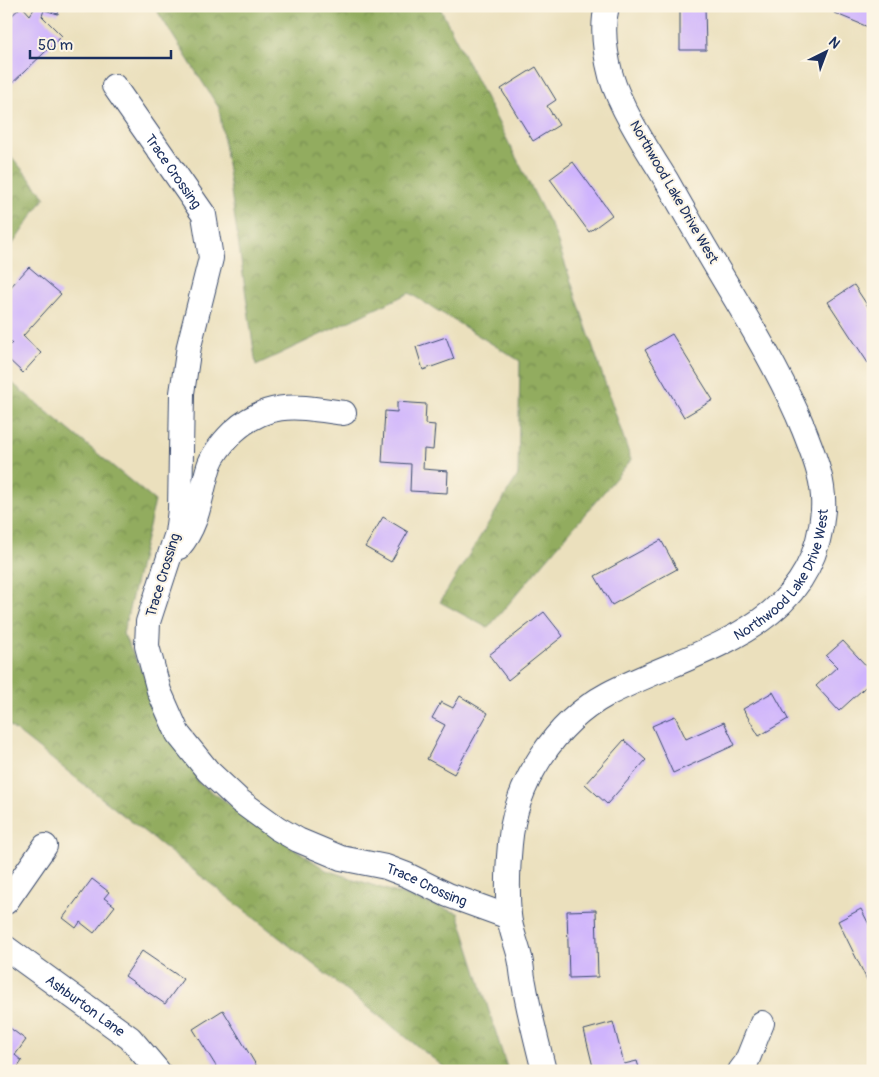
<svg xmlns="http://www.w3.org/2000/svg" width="879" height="1077" viewBox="0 0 879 1077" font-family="Pangolin,sans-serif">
<defs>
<pattern id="forest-crowns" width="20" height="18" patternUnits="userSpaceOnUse" patternTransform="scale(1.25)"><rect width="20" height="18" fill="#92ac5e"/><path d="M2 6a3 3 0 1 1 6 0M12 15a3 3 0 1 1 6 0" fill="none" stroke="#768c51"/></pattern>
</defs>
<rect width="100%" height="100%" fill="#fcf5e5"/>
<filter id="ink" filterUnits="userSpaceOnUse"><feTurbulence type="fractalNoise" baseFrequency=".02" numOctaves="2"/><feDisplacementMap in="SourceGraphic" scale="10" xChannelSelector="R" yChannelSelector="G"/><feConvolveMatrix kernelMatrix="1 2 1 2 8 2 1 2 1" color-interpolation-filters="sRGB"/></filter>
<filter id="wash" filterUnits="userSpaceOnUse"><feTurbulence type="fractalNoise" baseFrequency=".0096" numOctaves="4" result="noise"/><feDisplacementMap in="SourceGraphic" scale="20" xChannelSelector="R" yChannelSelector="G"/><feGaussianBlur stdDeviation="1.12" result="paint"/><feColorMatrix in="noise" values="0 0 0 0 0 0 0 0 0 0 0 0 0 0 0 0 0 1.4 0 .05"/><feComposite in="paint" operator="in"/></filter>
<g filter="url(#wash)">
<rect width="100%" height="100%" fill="#ebe0bd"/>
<g fill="url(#forest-crowns)" stroke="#566e5e">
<path d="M154,6H439L555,234L631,460L488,628L440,602L518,475L520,361L409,293L256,365L219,108Z"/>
<path d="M6,150L45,197L6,254Z"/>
<path d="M6,378L155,501L123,634L199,783L326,870L458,913L508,1071H449L6,723Z"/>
</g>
<g id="blocks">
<g fill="#cfb4fd">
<path d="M22,6L30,15L36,6H60L58,14L44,10L42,16L62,36L6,89V17L8,19Z"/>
<path d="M680,6H705L706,50H680Z"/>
<path d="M837,6H873V29L834,13Z"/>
<path d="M536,67L556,100L547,106L559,125L533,141L501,89Z"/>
<path d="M573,162L612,215L589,232L550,179Z"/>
<path d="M29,267L61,294L23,336L41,353L23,373L6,357V349L12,343L6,337V292Z"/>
<path d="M854,285L873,314V360L868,363L828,302Z"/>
<path d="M672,334L713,400L684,417L645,350Z"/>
<path d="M446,337L454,359L423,370L416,347Z"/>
<path d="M397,402L426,404L425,424L435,425L433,450L424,449L423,469L448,471L447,493L410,491L411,464L382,462L385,411L397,412Z"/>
<path d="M383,517L408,532L391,562L365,547Z"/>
<path d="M661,540L677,569L612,605L595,576Z"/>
<path d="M544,612L563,636L508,680L489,655Z"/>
<path d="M843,641L873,673V680L839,711L816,686L837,667L826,656Z"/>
<path d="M773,692L788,719L759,736L743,709Z"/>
<path d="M460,696L488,713L454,774L427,759L445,725L432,718L441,702L453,708Z"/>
<path d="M675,716L686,739L724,722L735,745L673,773L652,726Z"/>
<path d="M624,740L646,760L607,804L585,784Z"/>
<path d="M92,879L109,892L104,898L115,906L94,933L80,922L76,928L63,918Z"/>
<path d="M861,909L873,932V985L870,986L838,921Z"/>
<path d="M596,910L598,977L569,978L567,911Z"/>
<path d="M142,951L183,979L165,1004L125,976Z"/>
<path d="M223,1010L259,1070L258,1071H228L226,1067L219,1071L193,1029Z"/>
<path d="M613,1022L624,1064L637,1061L640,1071H594L584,1030Z"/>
<path d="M6,1025L26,1040L15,1055L22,1061L15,1071H6Z"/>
</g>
</g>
</g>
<g filter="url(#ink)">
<use href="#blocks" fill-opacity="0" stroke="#3a4a6c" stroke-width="1"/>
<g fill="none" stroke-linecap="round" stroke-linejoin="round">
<g stroke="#3a4a6c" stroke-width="26">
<g id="minor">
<path id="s1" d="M114,86L204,215L211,258L189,346L182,393L180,510L177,533L148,622L147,646L159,691L178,734L208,771L240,801L277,828L298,840L341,858L386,867L407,875L448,895L509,917"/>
<path d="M179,547C199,524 200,495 209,466C213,454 224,441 233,432C269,399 299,407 344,413"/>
<path d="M6,902L45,846"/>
<path id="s2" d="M6,948L130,1038L158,1071"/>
<path id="s3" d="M544,1071C537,1042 529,1013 524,983C522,975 522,966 520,958C517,944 510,929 509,915C507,892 508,866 510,844C515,784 554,723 608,694C697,648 814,631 823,510C825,482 814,456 804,430C786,386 763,346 739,305C715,265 691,224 668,183C649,152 621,110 611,76C605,53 601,29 607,6"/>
<path d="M740,1071L746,1063L762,1023"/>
</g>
</g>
<use href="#minor" stroke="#fff" stroke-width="24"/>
</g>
</g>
<g text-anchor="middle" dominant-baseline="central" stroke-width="4" stroke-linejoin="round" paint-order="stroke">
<g font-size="14" fill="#1b2f5e" stroke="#fcf5e5">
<text stroke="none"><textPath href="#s1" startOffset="104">Trace Crossing</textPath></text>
<text transform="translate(674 192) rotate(60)">Northwood Lake Drive West</text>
<text stroke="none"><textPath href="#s3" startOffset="638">Northwood Lake Drive West</textPath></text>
<text transform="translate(163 575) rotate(-73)">Trace Crossing</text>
<text stroke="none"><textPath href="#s1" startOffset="989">Trace Crossing</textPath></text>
<text stroke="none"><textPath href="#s2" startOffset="98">Ashburton Lane</textPath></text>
</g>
</g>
<rect width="879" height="1077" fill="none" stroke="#fcf5e5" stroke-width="25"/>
<g transform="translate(826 52) rotate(42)" stroke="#fcf5e5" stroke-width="4" paint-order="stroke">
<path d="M0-4L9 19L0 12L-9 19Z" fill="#1b2f5e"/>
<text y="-8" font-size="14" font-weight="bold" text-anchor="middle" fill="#1b2f5e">N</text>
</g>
<path d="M30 50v8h141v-8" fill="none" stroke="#1b2f5e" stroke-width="2.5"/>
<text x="38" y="50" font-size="15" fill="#1b2f5e" stroke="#fcf5e5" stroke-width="4" paint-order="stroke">50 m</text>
</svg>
